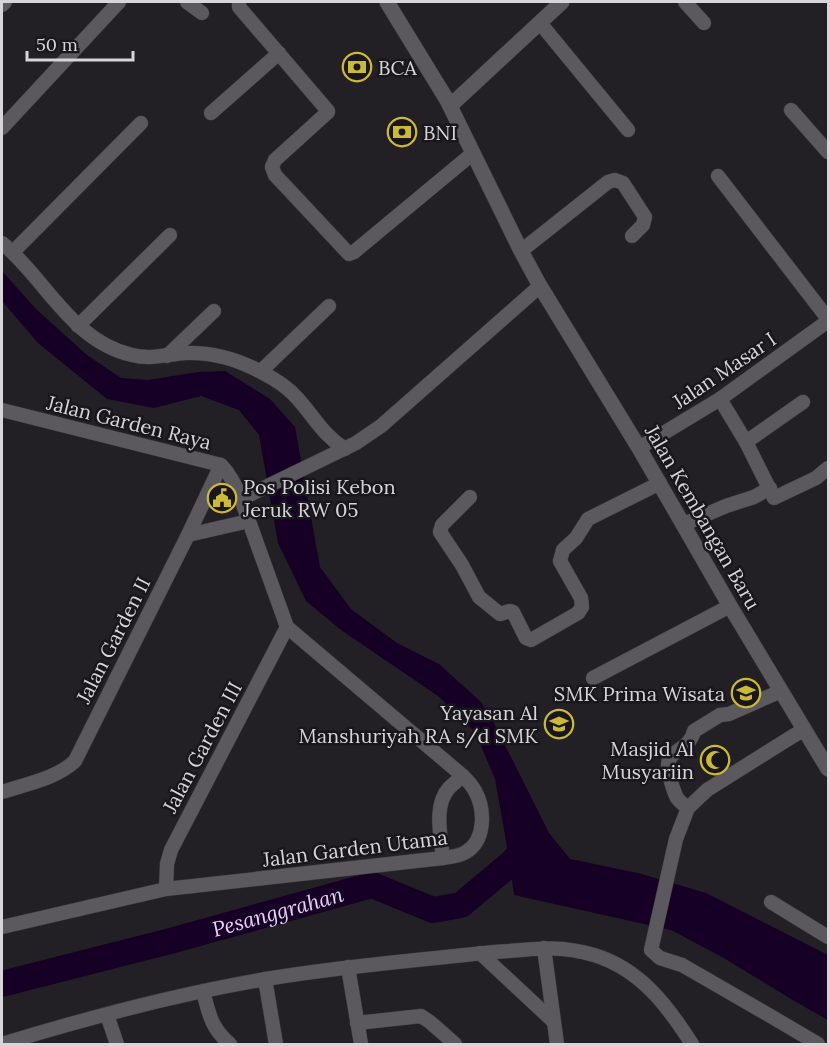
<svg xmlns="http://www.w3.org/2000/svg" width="830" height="1046" viewBox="0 0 830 1046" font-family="Lora,serif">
<rect width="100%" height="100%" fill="#222024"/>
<path fill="#160025" d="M2,271L36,309L87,355L121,378L148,380L198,372L225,371L270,399L295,427L320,567L351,609L397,643L439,664L481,702L494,723L549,833L570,859L638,873L706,893L828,955V1020L796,1002L722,957L671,930L514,895L509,858L495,779L475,732L438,696L341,630L306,601L278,543L259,435L239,410L201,396L154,408L107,399L38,343L2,301Z"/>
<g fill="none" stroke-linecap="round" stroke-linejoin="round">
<path stroke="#160025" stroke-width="26" id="s1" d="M2,984L174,940L372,885L433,910L461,905L510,864L530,844"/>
<g stroke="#3c3b3e" stroke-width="15">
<g id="minor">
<path d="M187,2L202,13"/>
<path d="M239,2V7L328,111V112L275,160L272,167L275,175L349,254L354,252L472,154"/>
<path d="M685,2L704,23"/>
<path d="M2,5L5,2"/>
<path d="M540,23L628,130"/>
<path d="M791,110L828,152"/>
<path d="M211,113L279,53"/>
<path d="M2,128L119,2"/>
<path d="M718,176L828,319"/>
<path d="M2,243C46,279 71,341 132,355C151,360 168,354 186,353C212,352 239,360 261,372C275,379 288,387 298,399C315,418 322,434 345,449"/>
<path d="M521,251L608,182L615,180L623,183L645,217L643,225L632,236"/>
<path d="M13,252L141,123"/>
<path d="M78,326L170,235"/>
<path d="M167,356L214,311"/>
<path d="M261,371L329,306"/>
<path d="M720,399L746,442L774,498L816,478L828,468"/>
<path d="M2,410L221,465C231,475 236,486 241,499L287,627L463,776C467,780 472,785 475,791C485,809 486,840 466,852C460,856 451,857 443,858L166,889L2,927"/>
<path d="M746,442L803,402"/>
<path d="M639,448L720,399L828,321"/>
<path d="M470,497L442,525L440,532L462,565L479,597L500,614L510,611L513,612L526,638L531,640L578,613L582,607L581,598L560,561L563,550L576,538L588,519L660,483"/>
<path d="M241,499L356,443L381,426L540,286"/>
<path d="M684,524L726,506L754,497L770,488"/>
<path d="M188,535L249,521"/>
<path d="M593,678L730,606"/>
<path d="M804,730L793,736L707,790L688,808L676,839L651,950L660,958L682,965L767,1014L818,1044"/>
<path d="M2,792C25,784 56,779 75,761L188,535L221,465"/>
<path d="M688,808C684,805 680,802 677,798C674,792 665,767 669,760C674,749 690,748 694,731L720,715L729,714L781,691"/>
<path d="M443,858C441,837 433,806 449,788C453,784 458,780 463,776"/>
<path d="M166,889L167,864L171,850L287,627"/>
<path d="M771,902L828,937"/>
<path d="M544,948L557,1044"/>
<path d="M480,953L553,1021"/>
<path d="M348,967L361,1044"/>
<path d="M265,979L276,1044"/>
<path d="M203,991C209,1014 211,1028 230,1044"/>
<path d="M107,1015L117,1044"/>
<path d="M357,1023L421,1016L430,1022L455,1044"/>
<path d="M2,1044C87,1018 178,994 266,979C325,969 385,963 446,957C467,955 488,952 509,951C540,948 564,946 594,955C640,969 667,1005 692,1044"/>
</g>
</g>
<g stroke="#3c3b3e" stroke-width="16">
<path id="tertiary" d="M450,106L562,2"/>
</g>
<g stroke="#3c3b3e" stroke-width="16">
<path id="secondary" d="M387,2L447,100L521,251L540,286L639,448L730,606L828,769"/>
</g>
<use href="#minor" stroke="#5b595e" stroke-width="14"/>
<use href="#tertiary" stroke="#5b595e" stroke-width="15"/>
<use href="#secondary" stroke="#5b595e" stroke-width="15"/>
</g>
<defs>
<g id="bank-ring" transform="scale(1.5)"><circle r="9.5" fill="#19171b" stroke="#ccb938" stroke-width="1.5"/><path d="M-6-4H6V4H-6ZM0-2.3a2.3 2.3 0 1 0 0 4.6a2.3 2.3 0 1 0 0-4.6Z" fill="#ccb938"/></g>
<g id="civic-ring" transform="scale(1.5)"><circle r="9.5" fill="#19171b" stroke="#ccb938" stroke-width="1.5"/><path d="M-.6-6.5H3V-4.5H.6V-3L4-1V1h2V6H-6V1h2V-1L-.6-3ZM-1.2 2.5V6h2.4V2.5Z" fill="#ccb938"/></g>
<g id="school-ring" transform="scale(1.5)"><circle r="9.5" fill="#19171b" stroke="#ccb938" stroke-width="1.5"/><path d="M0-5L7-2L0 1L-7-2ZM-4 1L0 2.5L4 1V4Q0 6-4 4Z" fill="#ccb938"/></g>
<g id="mosque-ring" transform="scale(1.5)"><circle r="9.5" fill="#19171b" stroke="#ccb938" stroke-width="1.5"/><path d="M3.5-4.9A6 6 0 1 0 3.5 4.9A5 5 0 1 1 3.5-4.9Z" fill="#ccb938"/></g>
</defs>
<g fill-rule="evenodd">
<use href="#bank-ring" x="357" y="67"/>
<use href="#bank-ring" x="402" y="132"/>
<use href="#civic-ring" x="222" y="498"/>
<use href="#school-ring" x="746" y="693"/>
<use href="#school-ring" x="559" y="724"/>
<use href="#mosque-ring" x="715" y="760"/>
</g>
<g text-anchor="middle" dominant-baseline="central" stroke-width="5" stroke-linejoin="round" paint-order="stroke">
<g font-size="20" fill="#d6d5d8" stroke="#19171b" text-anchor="start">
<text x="378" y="67">BCA</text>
<text x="423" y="132">BNI</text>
<text x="243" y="486">Pos Polisi Kebon<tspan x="243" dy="23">Jeruk RW 05</tspan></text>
<text x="725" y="693" text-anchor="end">SMK Prima Wisata</text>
<text x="538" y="712" text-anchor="end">Yayasan Al<tspan x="538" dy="23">Manshuriyah RA s/d SMK</tspan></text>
<text x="694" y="748" text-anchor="end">Masjid Al<tspan x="694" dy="23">Musyariin</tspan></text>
</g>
<g font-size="20" fill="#d6d5d8" stroke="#19171b">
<text transform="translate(724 370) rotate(-34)">Jalan Masar I</text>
<text transform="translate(129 422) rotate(14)">Jalan Garden Raya</text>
<text transform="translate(703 517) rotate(60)">Jalan Kembangan Baru</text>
<text transform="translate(113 640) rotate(-63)">Jalan Garden II</text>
<text transform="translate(202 747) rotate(-62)">Jalan Garden III</text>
<text transform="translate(355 848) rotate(-7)">Jalan Garden Utama</text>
</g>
<g font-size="21" font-style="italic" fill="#e9d4f9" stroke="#19171b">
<text stroke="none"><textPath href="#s1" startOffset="285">Pesanggrahan</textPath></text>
</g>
</g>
<rect width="830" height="1046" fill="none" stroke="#d6d5d8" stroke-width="6"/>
<path d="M27 51v9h106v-9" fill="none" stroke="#d6d5d8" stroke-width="3"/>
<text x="36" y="51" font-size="18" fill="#d6d5d8" stroke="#19171b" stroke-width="4.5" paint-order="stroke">50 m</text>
</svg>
